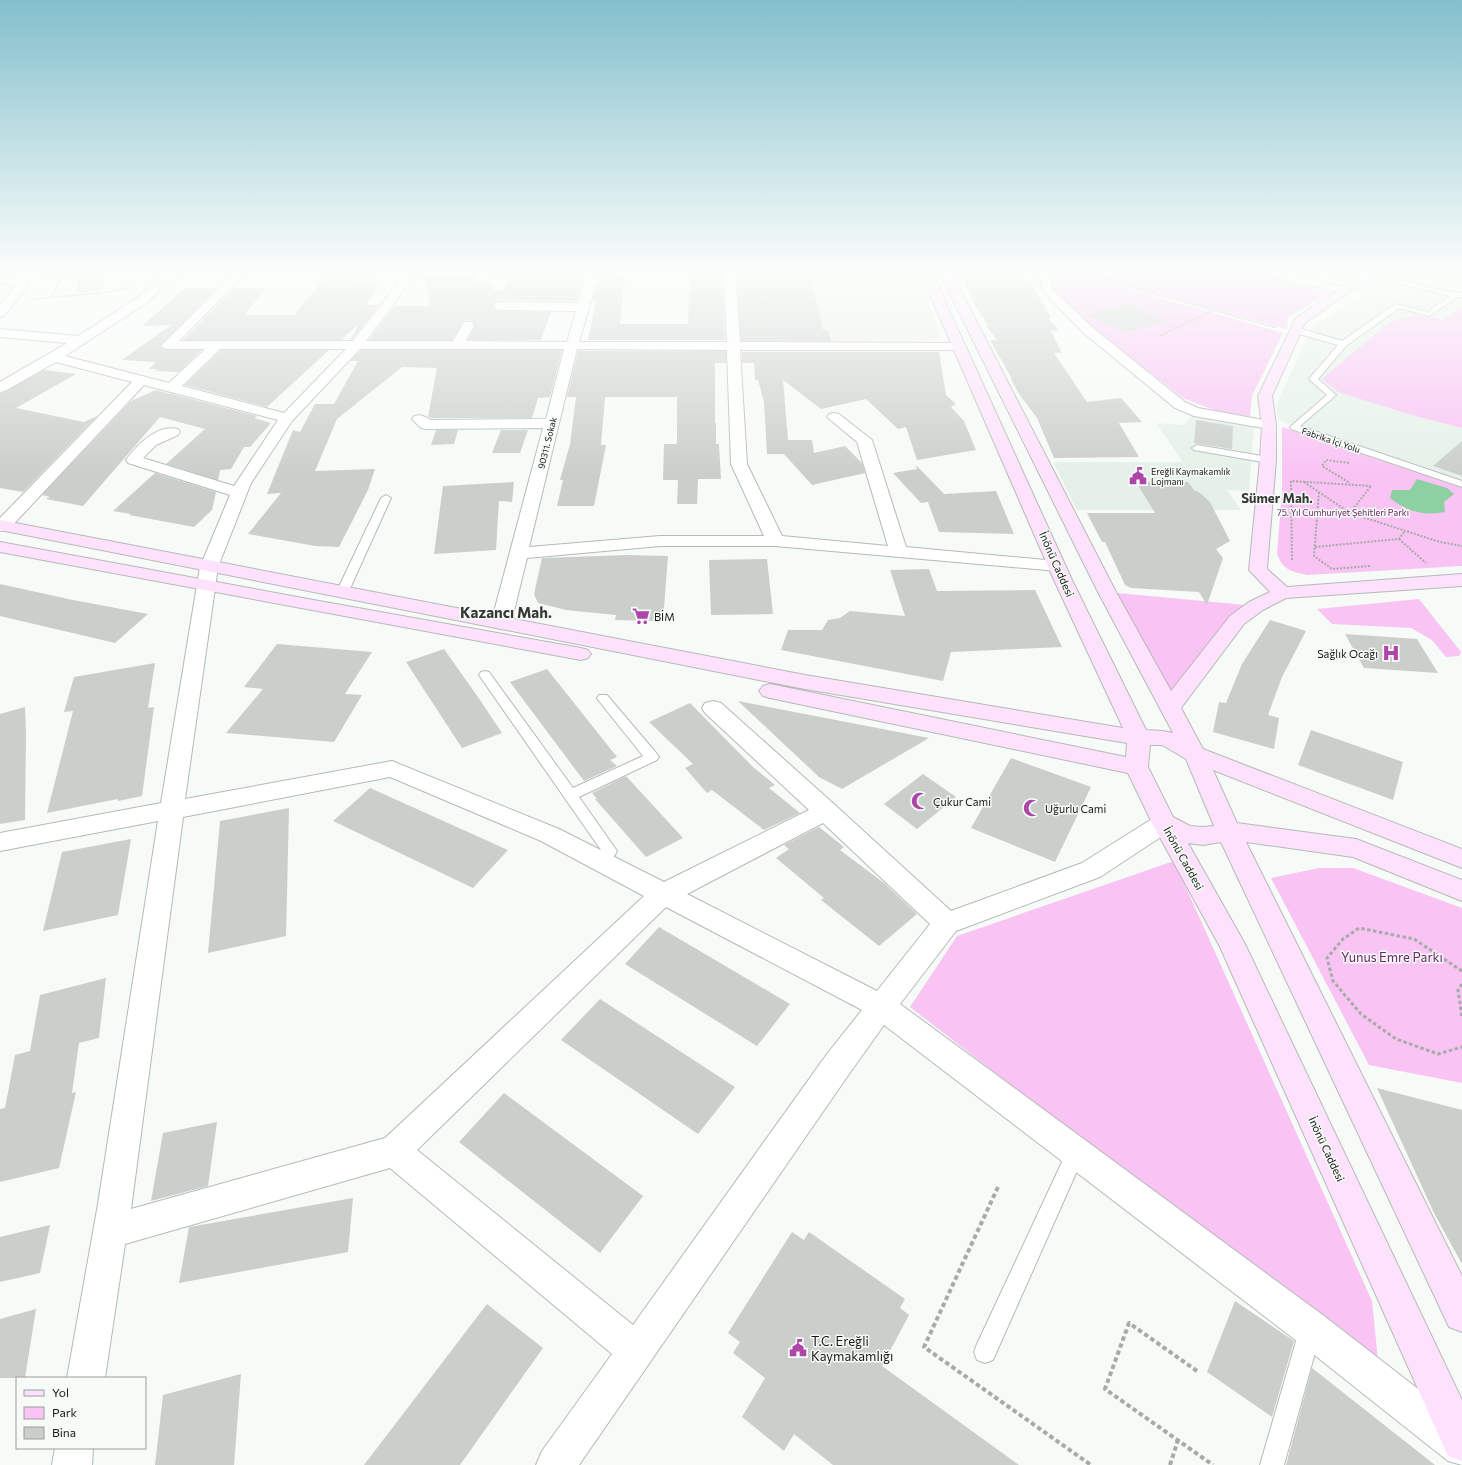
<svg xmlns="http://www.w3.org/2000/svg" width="1462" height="1465" viewBox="0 0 1462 1465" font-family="Commissioner,sans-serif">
<rect width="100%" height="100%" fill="#f6fbf7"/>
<g fill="#e5f1e8">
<path d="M737,270H918L941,340L745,341Z"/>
<path d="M1398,270H1462V482L1278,420L1276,406L1311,329Z"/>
<path d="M1191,416L1254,427L1249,491L1227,490L1241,510H1077L1053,462H1183L1156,423L1184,425Z"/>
</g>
<g fill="#f9c3f4">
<path d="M1065,270H1307L1287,282L1331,292L1288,317L1287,329Z"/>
<path d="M1077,274L1283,333L1252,396L1250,416L1221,413L1183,398L1101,334L1054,291L1051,281Z"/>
<path d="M1462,307V428L1415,416L1338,392L1322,379L1356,350L1392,321L1417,315L1443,320Z"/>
<path d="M1282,427L1462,488V566L1307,575C1291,571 1284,571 1277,554L1282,492Z"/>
<path d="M1107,592L1256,606L1169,708Z"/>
<path d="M1419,599L1461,652L1459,656L1446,657L1432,640L1411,628L1332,624L1317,609Z"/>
<path d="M1174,861L1372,1301L1379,1370L910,1007L957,936Z"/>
<path d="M1319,868H1353L1462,908V1083L1369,1065L1271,878Z"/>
</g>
<path fill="#8dd0a1" d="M1417,479L1447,488L1454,494L1444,502L1445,512C1425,516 1406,512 1390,498L1392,490H1410Z"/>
<g fill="#cacfcb">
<path d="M106,270L102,290L76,293L80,273Z"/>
<path d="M331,270H381L355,282L383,280L366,305H379L352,340H350L359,324L341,340H183L234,288H266L245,315H294Z"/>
<path d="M519,270H567L583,282L577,301L500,300L495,302L493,307L496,310L500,311L551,312L541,340H468L475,326L472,320L463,321L452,340H369L394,306H429L426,278L474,276V279L476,282L493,285L492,288L494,292H503L509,280L506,278L490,275L499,272Z"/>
<path d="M614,270L625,277L620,324H688L690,270H723L725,340H588L596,301L592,302L598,280L591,273Z"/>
<path d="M736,270H810L823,330H828L831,341H741Z"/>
<path d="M960,270H1016L1025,282H1031L1051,318H1048L1058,330L1051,331L1062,353H1054L1087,402L1121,398L1142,422L1119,423L1139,457L1054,458L1037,418L1019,394L1011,379H1012L990,340H997L986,326H989L975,306Z"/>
<path d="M185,288H217L161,345L163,349L168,350H201L179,372L155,371L158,369H149L156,362L122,360L171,325L142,326Z"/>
<path d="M1128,304L1168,321L1126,332L1086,315Z"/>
<path d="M221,350H329L267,407L185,385Z"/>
<path d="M361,350H562L550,397L538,398L532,418H430L428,417L437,368L402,367L337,419L315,471L375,469L368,490L339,547L315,546L248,534L281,493L267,494L293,430L300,432L315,404H334L358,361H350Z"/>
<path d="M578,351H726V363H715V423H716V444H719L721,479H698L697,504H677L678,480H663L664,444H677V397H605L601,445H606L594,506H557L563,480H560L570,444L576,397H567Z"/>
<path d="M742,352H939L946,395L956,404L951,407L964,421L976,450L917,460L906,427L898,429L866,399L821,409L783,380L788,440H812L814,453L845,446L862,463L865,473L812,485L784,454H767L764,402L758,380H755L754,363H742Z"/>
<path d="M44,370L76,374L16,408L84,422L97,416L23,492L0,488V394Z"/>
<path d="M156,390L257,416L254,418L271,423L250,447H244L231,469L220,470L218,480L166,464L205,429L160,417L83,506L46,499L50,497L42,495L131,401Z"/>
<path d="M1196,420L1233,426L1232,449L1194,443Z"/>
<path d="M436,430H458L454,444L431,445Z"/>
<path d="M501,430H528L520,453H492Z"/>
<path d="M1462,441V476L1433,466Z"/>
<path d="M916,465L944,494L996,491L1014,534L939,532L928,502L921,503L893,473L917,469Z"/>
<path d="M155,473L216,492L212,510L194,527L129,515L131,514L113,511Z"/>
<path d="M514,482L512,502L499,501L496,550L434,554L443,486Z"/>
<path d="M1136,482H1188L1194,490L1200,493L1210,502L1230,541L1216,549L1223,558L1207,605L1199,592L1131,588L1125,585L1105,542H1102L1087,513H1155Z"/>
<path d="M627,555L668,556L663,621L615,620L616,615L566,610L538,603L534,594L542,558Z"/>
<path d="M767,559L773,614L711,615L709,560Z"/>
<path d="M929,569L937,591L1035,590L1062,647L951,652L943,681L781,650L788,630H822L828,620L840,618L850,611L905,616L890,570Z"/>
<path d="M0,584L73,600L148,614L115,643L0,616Z"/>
<path d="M1270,620L1306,631L1282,677L1268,715L1279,718L1274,749L1213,732L1219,702L1226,703L1242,664Z"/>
<path d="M1345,634L1417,639L1438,673L1364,668Z"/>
<path d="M277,644L372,652L345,694L362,695L334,742L226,733L263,689L244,687Z"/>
<path d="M444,649L480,700L502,733L462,748L406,662Z"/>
<path d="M155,663L148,708L154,707L142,796L118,801V799L47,813L73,711L64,712L74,677Z"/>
<path d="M547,669L617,757L610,760L617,766L584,781L510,682Z"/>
<path d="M738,701L929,738L842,789L819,777Z"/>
<path d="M690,703L753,767L775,785L769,788L800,813L764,830L712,790L707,793L685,768L693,764L649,722Z"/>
<path d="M25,707L26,734L25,820L0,824V714Z"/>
<path d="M1311,730L1403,762L1393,800L1298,765Z"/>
<path d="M1011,758L1091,787L1055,862L971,828Z"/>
<path d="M923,774L956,797L917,829L884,804Z"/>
<path d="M626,776L683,838L646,857L595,799H597L592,793Z"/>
<path d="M370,788L508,850L473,888L333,821Z"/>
<path d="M289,808L286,936L208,953L220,821Z"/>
<path d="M819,827L844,847L840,850L884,883L917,914L879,946L821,900L824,898L776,858L789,849L784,845Z"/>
<path d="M131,839L118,915L43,931L62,852Z"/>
<path d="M659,927L790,1004L757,1046L625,964Z"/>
<path d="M106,978L99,1038L79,1043L72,1093L76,1092L59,1168L0,1182V1109L5,1108L15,1055L30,1051L40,995Z"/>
<path d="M600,999L735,1087L698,1134L561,1040Z"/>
<path d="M1377,1088L1462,1110V1264L1434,1213Z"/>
<path d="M504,1093L643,1196L600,1253L459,1142Z"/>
<path d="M217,1122L208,1186L151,1201L163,1133Z"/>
<path d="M353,1198L348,1252L179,1283L189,1227Z"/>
<path d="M50,1225L40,1273L0,1282V1237Z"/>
<path d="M792,1232L804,1240L809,1232L905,1299L900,1308L909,1315L882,1366L1019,1465H833L794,1434L784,1451L742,1417L765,1378L733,1353L740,1342L728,1333Z"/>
<path d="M1235,1301L1294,1341L1272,1417L1207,1372Z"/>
<path d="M487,1304L543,1348L460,1465H364Z"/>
<path d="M36,1309L25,1378H0V1319Z"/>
<path d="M1312,1368L1435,1465H1286Z"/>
<path d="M241,1374L234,1465H155L163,1395Z"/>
</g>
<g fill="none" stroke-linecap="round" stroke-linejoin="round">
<g stroke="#b5bab6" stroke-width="2">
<g id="lane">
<path d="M1369,272L1444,291L1462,293V297H1458L1429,316L1399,308L1346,346L1318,379L1336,395L1300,426L1462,481V487L1291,429L1290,427L1327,395L1309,379L1338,345L1292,332V328H1298L1342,341L1395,304L1428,312L1450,296L1367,275V273Z"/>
<path d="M1197,445L1268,457L1273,460L1268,463L1194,450L1192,448Z"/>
<path d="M386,495L391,498L348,593L342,596L338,595L336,593L381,498Z"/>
<path d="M485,671L489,672L573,788L643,756L599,701L597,698L599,695H607L657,754L659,757L657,760L579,797L617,851C613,860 604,868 594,865L592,861L601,850L479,675L481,672Z"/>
<path d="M1076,1144L1083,1147L1085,1153L993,1360L985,1363L977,1360L974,1352L977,1344L1069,1147Z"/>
<path d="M1310,1320L1318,1323L1321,1331L1284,1465H1260L1299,1331L1302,1323Z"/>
</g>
</g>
<g stroke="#b5bab6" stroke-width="2">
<g id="street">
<path d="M20,270H31L28,286L4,316L0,317V305L17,284L0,283V277H18Z"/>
<path d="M171,270H183L145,304L65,356L169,383L205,349H168L163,348L162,345L237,270H249L179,341H353L395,287L405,270H498L497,272L487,274V276L506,279L508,281L503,291H495L493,289L495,284L477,281L475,279L476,274L412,277L404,290L366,341H453L464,322H472L474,325L466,341L567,342L576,311L500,310L496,309L494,306L496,303L500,302L578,303L585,281L571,270H584L597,280L579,342H727L724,270H735L740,342L964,343L965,346L964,349L959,350H740L747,464L782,536L888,546L857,442L827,417L829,414L834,413L839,414L872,440L906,547L1057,561L1063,562L1066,566L1063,570L1057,571L775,546H660L527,558L511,623L508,627L501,629L494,627L491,623L543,428L426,429L421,428L412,419L414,416C421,414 424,416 430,420L546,419L564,349H360L292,421L251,483L218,567L185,799L392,761L559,829L664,882L809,810L705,713L702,708L705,703L713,701L721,703L835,805L951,911L1082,863L1155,817L1164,814L1173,817L1176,823L1173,829L1100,877L956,931L900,1004L1324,1316L1462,1423V1465L1448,1461L1298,1342L884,1025L849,1074L579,1465H536L542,1451L612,1354L390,1168L125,1244L105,1378H67L98,1204L158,821L0,851V833L161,803L200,567L230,495L128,463L126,460C137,445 157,424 178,429L180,432L178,435L156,445L143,458L234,486L278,420L144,385L8,530L0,531V518L132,382L56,362L5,391L0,392V382L67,343L0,337V329L78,336L137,298ZM220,349H346L284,413L182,386ZM577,349L727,350L731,464L764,536H660L529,547ZM390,777L541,841L644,896L385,1138L131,1209L183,817ZM823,823L930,924L877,991L687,894ZM666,907L862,1010L827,1054L633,1325L417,1150Z"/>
<path d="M1037,270H1047L1053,290L1093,328L1185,402L1198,408L1269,421L1274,422L1276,425L1274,428L1269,429L1194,416L1175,408L1085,334L1044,293Z"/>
<path d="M1254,270H1272L1348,288L1350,290L1348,292L1344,293L1256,272Z"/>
<path d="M1322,270H1340L1366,276L1368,278L1366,280L1362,281L1324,272Z"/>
<path d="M55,1448H93L92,1465H52Z"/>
</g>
</g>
<g stroke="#b5bab6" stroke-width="2">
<g id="secondary">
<path d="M919,270H931L1072,580L1146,730L1163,731L1173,733L1098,592L938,270H950L1116,592L1171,691L1230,616L1249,602L1270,592L1249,570L1260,460L1262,425L1258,396L1296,318L1368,270H1381L1305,323L1272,396L1276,425V460L1267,569L1287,587L1462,574V586L1286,598L1263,610L1244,624L1181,708L1203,749L1462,849V868L1213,770L1237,823L1356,839L1462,880V901L1353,857L1246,842L1462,1276V1332L1449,1327L1221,842L1203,845L1188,843L1245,944L1462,1400V1461L1448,1456L1220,947L1152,823L1128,773L770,698L763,696L759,691L763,686L770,684L1126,757L1127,743L805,689L0,530V520L805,675L1123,728L1054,580ZM1150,745H1162L1186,759L1214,826L1203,827L1190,826L1173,817L1148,767Z"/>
<path d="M0,542L319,601L581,648L588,650L591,654L588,658L581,660L0,552Z"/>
</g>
</g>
<g stroke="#a7aba8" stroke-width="1.5" stroke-dasharray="1.5 1" stroke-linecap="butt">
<path d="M1065,270L1076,272"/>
<path d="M1082,270L1076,272L1277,328"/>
<path d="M42,276L104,270"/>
<path d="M52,297L63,274"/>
<path d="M34,299L101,293L129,288"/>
<path d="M1160,336L1211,311"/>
</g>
<g stroke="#a7aba8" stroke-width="2" stroke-dasharray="2 1.5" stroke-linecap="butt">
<path d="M1349,463L1326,460L1322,466L1350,483"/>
<path d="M1304,482L1350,513L1440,542L1462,546"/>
<path d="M1319,492L1314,556L1332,569L1370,566"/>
<path d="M1350,513L1371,486"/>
<path d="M1399,539L1426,563"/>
<path d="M1315,547L1399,539L1405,531"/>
<path d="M1292,560L1291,481L1371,486"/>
</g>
<g stroke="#a7aba8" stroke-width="3" stroke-dasharray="3.5 2.5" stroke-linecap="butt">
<path d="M1462,971L1414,939L1359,928L1343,939L1327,958L1333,981L1361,1014L1396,1039L1438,1054L1462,1047"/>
<path d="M1462,984L1458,990L1462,1018"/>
</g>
<g stroke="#a7aba8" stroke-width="4" stroke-dasharray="4.5 3" stroke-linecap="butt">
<path d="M998,1187L924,1347L1091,1465"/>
<path d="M1197,1371L1129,1323L1105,1389L1213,1465"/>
<path d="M1170,1465L1178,1440"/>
</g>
<use href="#lane" fill="#fff" fill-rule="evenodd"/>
<use href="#street" fill="#fff" fill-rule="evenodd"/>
<use href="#secondary" fill="#fee1fc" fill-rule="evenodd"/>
</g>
<linearGradient id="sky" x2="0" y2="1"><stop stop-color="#83bfcc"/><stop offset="0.57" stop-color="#fbfdfb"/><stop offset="1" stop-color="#fbfdfb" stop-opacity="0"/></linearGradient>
<rect width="1462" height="475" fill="url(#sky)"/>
<defs>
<g id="civic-bare" transform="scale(1.38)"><path d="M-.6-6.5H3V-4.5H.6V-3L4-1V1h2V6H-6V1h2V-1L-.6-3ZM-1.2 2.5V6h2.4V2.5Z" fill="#ae46a9" stroke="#f6fbf7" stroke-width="2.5" paint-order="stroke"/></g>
<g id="supermarket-bare" transform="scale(1.38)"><path d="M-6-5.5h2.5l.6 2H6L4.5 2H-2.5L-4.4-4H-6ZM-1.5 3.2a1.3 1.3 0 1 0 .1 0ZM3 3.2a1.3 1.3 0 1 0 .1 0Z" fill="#ae46a9" stroke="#f6fbf7" stroke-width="2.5" paint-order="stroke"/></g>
<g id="hospital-bare" transform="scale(1.38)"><path d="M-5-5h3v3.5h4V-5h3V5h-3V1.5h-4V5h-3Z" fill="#ae46a9" stroke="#f6fbf7" stroke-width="2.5" paint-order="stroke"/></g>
<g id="mosque-bare" transform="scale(1.38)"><path d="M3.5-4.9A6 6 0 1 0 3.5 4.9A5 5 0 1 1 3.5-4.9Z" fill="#ae46a9" stroke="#f6fbf7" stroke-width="2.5" paint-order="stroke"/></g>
</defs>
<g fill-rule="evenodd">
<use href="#civic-bare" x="1138" y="476"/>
<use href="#supermarket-bare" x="641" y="616"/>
<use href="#hospital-bare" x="1391" y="653"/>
<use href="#mosque-bare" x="920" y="801"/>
<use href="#mosque-bare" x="1032" y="808"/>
<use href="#civic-bare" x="798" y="1348"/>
</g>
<g text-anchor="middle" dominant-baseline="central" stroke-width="3" stroke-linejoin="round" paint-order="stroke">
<g font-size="9" fill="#161816" stroke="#f6fbf7">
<text transform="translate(1331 440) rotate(19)">Fabrika İçi Yolu</text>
<text transform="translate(547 443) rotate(-76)">90311. Sokak</text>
</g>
<g font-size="9" fill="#161816" stroke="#f6fbf7" text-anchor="start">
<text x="1151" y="471">Ereğli Kaymakamlık<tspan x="1151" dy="10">Lojmanı</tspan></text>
</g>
<g font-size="9" fill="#672564" stroke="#f6fbf7">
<text x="1343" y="512">75. Yıl Cumhuriyet Şehitleri Parkı</text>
</g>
<g font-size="11" fill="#161816" stroke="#f6fbf7">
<text transform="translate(1057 564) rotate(66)">İnönü Caddesi</text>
<text transform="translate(1184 858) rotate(61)">İnönü Caddesi</text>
<text transform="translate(1327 1149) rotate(65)">İnönü Caddesi</text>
</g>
<g font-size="11" fill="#161816" stroke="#f6fbf7" text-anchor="start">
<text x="654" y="616">BİM</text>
<text x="1378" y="653" text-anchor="end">Sağlık Ocağı</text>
<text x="933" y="801">Çukur Cami</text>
<text x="1045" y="808">Uğurlu Cami</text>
</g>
<g font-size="13" font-weight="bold" fill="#353936" stroke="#f6fbf7">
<text x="1277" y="498">Sümer Mah.</text>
</g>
<g font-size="13" fill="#672564" stroke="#f6fbf7">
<text x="1392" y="957">Yunus Emre Parkı</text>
</g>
<g font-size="13" fill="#161816" stroke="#f6fbf7" text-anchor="start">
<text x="811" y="1341">T.C. Ereğli<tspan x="811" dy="15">Kaymakamlığı</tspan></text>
</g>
<g font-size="15" font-weight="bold" fill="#353936" stroke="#f6fbf7">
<text x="506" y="612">Kazancı Mah.</text>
</g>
</g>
<rect x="16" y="1377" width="130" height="72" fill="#f6fbf7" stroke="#9ca09d"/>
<rect x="24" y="1390" width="20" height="6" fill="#fee1fc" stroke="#9ca09d"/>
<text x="52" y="1397" font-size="12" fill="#161816">Yol</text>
<rect x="24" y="1407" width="20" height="12" fill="#f9c3f4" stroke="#9ca09d"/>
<text x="52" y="1417" font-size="12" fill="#161816">Park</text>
<rect x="24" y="1427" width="20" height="12" fill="#cacfcb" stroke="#9ca09d"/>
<text x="52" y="1437" font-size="12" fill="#161816">Bina</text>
</svg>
